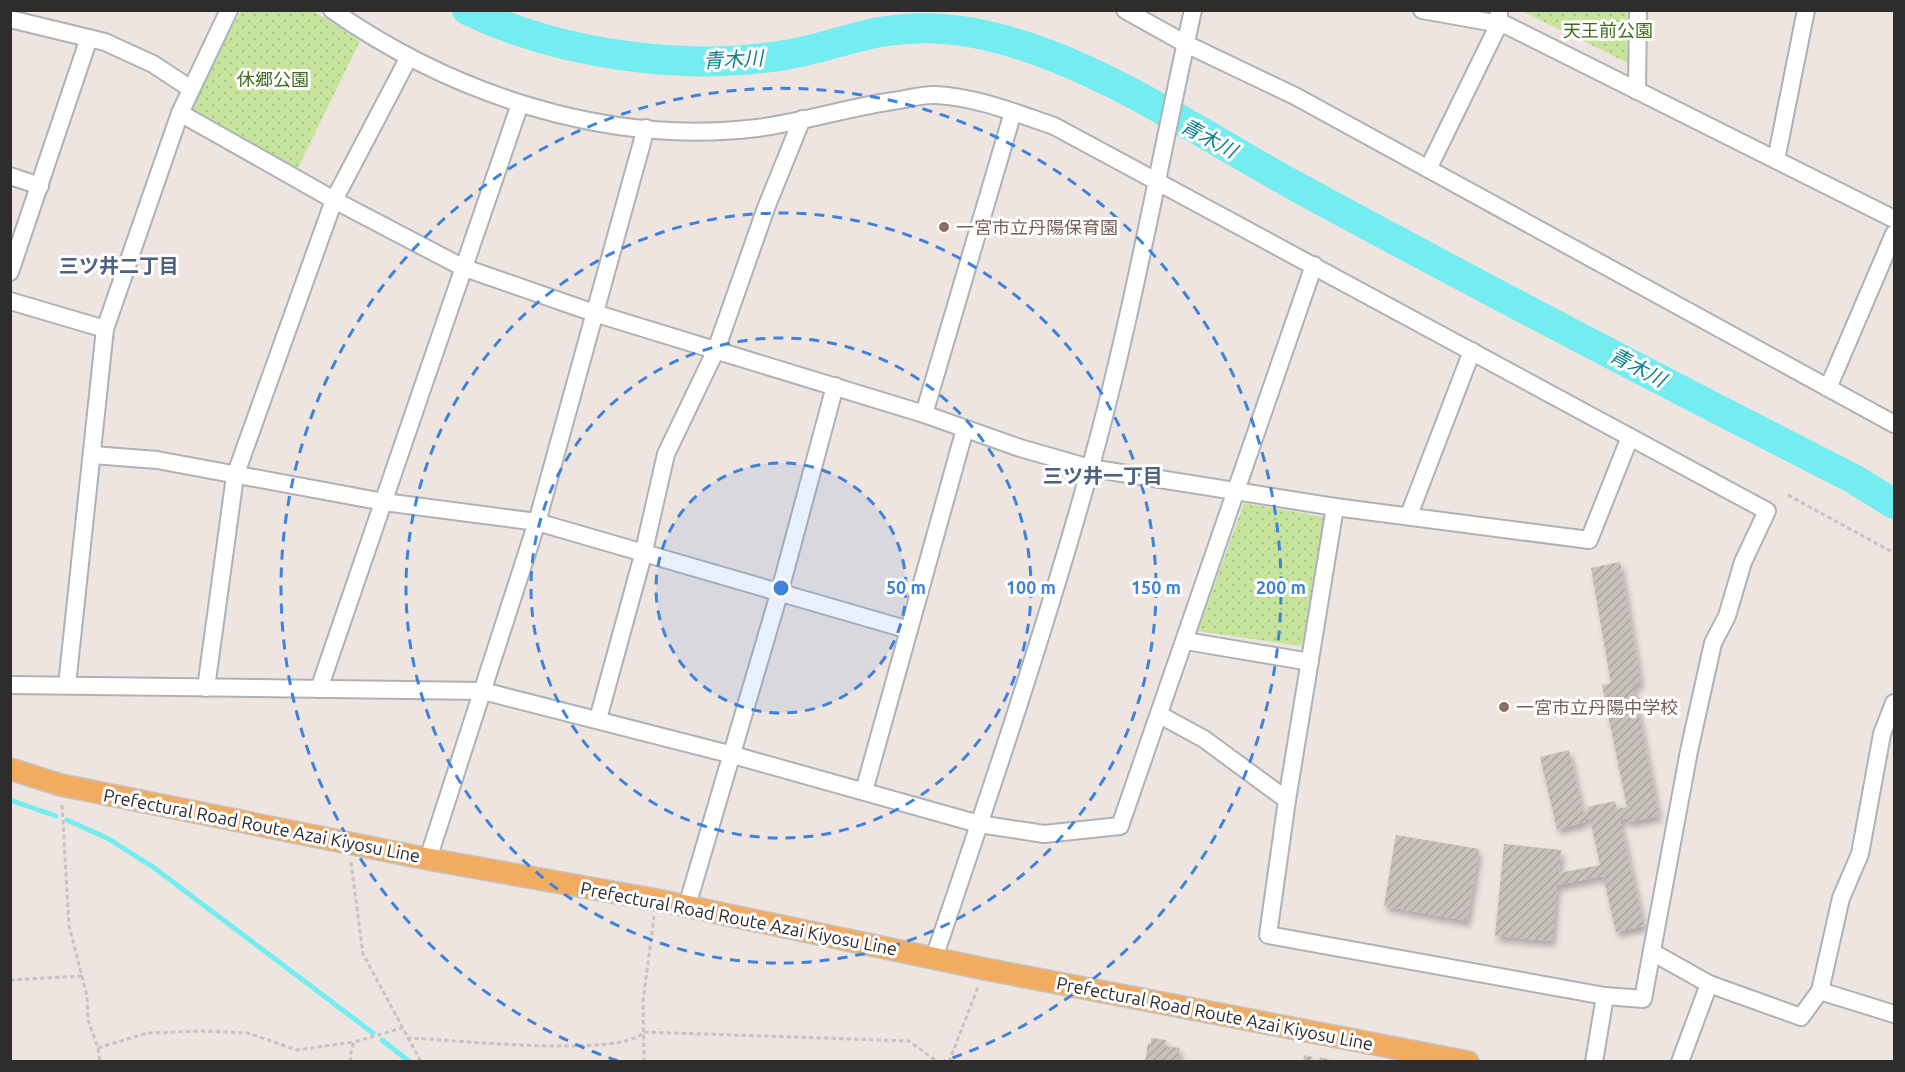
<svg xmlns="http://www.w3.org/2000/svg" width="1905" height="1072" viewBox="0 0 1905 1072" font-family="Ubuntu,'Noto Sans JP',sans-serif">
<defs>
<pattern id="park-dots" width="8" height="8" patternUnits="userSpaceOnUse" patternTransform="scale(1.5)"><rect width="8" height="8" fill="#c7e49d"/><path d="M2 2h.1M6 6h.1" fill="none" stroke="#abc488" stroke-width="1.8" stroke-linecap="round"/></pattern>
<pattern id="building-hatch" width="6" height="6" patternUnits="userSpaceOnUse" patternTransform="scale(1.5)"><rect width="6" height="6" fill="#c7c0bb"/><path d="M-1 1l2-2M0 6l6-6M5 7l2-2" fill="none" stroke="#aba5a1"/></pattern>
<filter id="shadow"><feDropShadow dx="3" dy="5.5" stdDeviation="3" flood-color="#0004"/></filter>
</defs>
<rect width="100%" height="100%" fill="#eee4e0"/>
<g fill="url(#park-dots)">
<path d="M241,11H314L360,41L298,168L188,108Z"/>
<path d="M1522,11H1627L1628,63Z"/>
<path d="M1244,503L1324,517L1302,646L1198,631Z"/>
</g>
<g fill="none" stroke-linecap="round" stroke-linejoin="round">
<g stroke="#74edf0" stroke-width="5">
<path d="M10,800L56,816"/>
<path d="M67,820L107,838L153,867L373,1033"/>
<path d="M382,1040L410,1062"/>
</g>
<path stroke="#74edf0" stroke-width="30" d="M467,10C559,54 683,72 785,55C817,50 848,38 880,32C921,25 961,28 1000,39C1099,64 1206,137 1297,187C1481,287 1667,384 1854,479L1894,504"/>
</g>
<g fill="url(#building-hatch)" filter="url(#shadow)">
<path d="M1620,562L1641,683L1633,685L1659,816L1629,822L1628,818L1620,820L1644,926L1616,932L1603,876L1557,885L1552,941L1495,936L1504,844L1561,850L1559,873L1600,865L1590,818L1584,819L1585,822L1557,829L1540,757L1569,750L1583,812L1588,811L1587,807L1615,801L1617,809L1627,807L1602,685L1611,683L1591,568Z"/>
<path d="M1396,835L1479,849L1467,921L1384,906Z"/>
<path d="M1151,1038L1166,1040L1165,1046L1180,1048L1178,1062H1145L1148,1043L1151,1044Z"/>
<path d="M1304,1055L1312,1057L1311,1062H1303Z"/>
<path d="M1320,1057L1334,1061V1062H1319Z"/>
</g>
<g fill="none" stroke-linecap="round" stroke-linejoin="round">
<g stroke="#adb2b9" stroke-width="20">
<g id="minor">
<path d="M332,10C454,95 608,146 757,128C805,122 852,106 900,100C911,98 924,94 936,95C976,97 1016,113 1054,126L1767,511L1743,562L1727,616L1713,643L1689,751L1643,999L1605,996L1268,935L1287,800"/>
<path d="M1125,10L1186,44L1295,96L1894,424"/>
<path d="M1422,10L1506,25L1894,219"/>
<path d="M10,19L105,42L153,64L191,89"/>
<path d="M1637,91L1638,10"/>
<path d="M180,113L334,200L462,267L594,313L924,414L1020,448L1090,468L1335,507L1589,540L1630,437"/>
<path d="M1776,160L1806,10"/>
<path d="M1428,169L1499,24V10"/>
<path d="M10,176L40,186"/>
<path d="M10,272L89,38"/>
<path d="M10,301L105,329"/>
<path d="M1828,388L1894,234"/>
<path d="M924,414L1013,112"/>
<path d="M93,455L157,460L384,502L537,522L909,630"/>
<path d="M1409,515L1472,351"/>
<path d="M1186,641L1310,662"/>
<path d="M10,685L483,691L733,755L979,824L1044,834L1120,826L1314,265"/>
<path d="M67,685L105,329L180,113L229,10"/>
<path d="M206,688L235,476L334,200L409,57"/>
<path d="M319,689L520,104"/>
<path d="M1160,715L1204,739L1287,800L1335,507"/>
<path d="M598,719L643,555L666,454L716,350L766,208L802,119"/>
<path d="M864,791L965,429"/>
<path d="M428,859L537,522L646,128"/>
<path d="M687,906L779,594L835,386"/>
<path d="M1652,952L1709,984L1801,1017L1820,991L1894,1014"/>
<path d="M934,958C989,796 1044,634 1090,469C1132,319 1159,163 1193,10"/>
<path d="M1820,991L1841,898L1860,854L1882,734L1894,703"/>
<path d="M1594,1062L1605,996"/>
<path d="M1680,1062L1709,984"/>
</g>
</g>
<g stroke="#c4c4c4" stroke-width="24">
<path id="major" d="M10,769L61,785L428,859L657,900L985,969L1468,1062"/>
</g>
<g stroke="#c4c4c4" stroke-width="3" stroke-dasharray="4.5 3" stroke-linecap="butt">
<path d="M1788,495L1894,553"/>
<path d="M62,805L69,926L87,996L88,1020L98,1048L100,1062"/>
<path d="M351,862L363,954L421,1062"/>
<path d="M10,980L82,976"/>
<path d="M407,1038C449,1039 621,1059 644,1032L909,1041L938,1062"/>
<path d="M98,1048L147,1033L202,1031L248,1033L297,1050L354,1042"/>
<path d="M351,1062L350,1056L354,1042L402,1028"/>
<path d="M644,1062L643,1001L654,916"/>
<path d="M949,1062L978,987"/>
</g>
<use href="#minor" stroke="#fff" stroke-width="16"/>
<use href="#major" stroke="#f2ac62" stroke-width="21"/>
</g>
<circle cx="781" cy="588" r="125" fill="#3e82dc" fill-opacity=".12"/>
<g fill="none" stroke="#3e82dc" stroke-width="3" stroke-dasharray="10 8">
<circle cx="781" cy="588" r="125"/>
<circle cx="781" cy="588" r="250"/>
<circle cx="781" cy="588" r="375"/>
<path d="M618 1061A500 500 0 1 1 944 1061"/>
</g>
<g fill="#8d6e63" stroke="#fff" stroke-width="2">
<circle cx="944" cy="227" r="6"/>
<circle cx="1504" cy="707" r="6"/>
</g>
<g text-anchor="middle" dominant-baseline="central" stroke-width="6" stroke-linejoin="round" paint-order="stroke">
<g font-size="18" fill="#406c1b" stroke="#fff">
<text x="1608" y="30">天王前公園</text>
<text x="273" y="79">休郷公園</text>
</g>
<g font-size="18" fill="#785e54" stroke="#fff" text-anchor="start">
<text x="956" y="227">一宮市立丹陽保育園</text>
<text x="1516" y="707">一宮市立丹陽中学校</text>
</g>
<g font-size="18" fill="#2d2d2d" stroke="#fff">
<text transform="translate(262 825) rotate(11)">Prefectural Road Route Azai Kiyosu Line</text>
<text transform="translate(739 918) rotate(11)">Prefectural Road Route Azai Kiyosu Line</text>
<text transform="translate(1215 1013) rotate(11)">Prefectural Road Route Azai Kiyosu Line</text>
</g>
<g font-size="20" font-style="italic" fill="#0e808b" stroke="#fff">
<text transform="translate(733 59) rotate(-3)">青木川</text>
<text transform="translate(1209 138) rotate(28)">青木川</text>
<text transform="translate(1638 367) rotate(28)">青木川</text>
</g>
<g font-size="20" font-weight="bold" fill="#4c627f" stroke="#fff">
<text x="119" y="265">三ツ井二丁目</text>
<text x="1103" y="475">三ツ井一丁目</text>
</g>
</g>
<circle cx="781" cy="588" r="9" fill="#3e82dc" stroke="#fff" stroke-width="3"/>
<g font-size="18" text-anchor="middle" font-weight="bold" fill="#3e82dc" stroke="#fff" stroke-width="6" stroke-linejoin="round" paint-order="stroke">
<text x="906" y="594">50 m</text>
<text x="1031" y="594">100 m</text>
<text x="1156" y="594">150 m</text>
<text x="1281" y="594">200 m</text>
</g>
<rect width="1905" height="1072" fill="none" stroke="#2d2d2d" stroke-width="24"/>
</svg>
